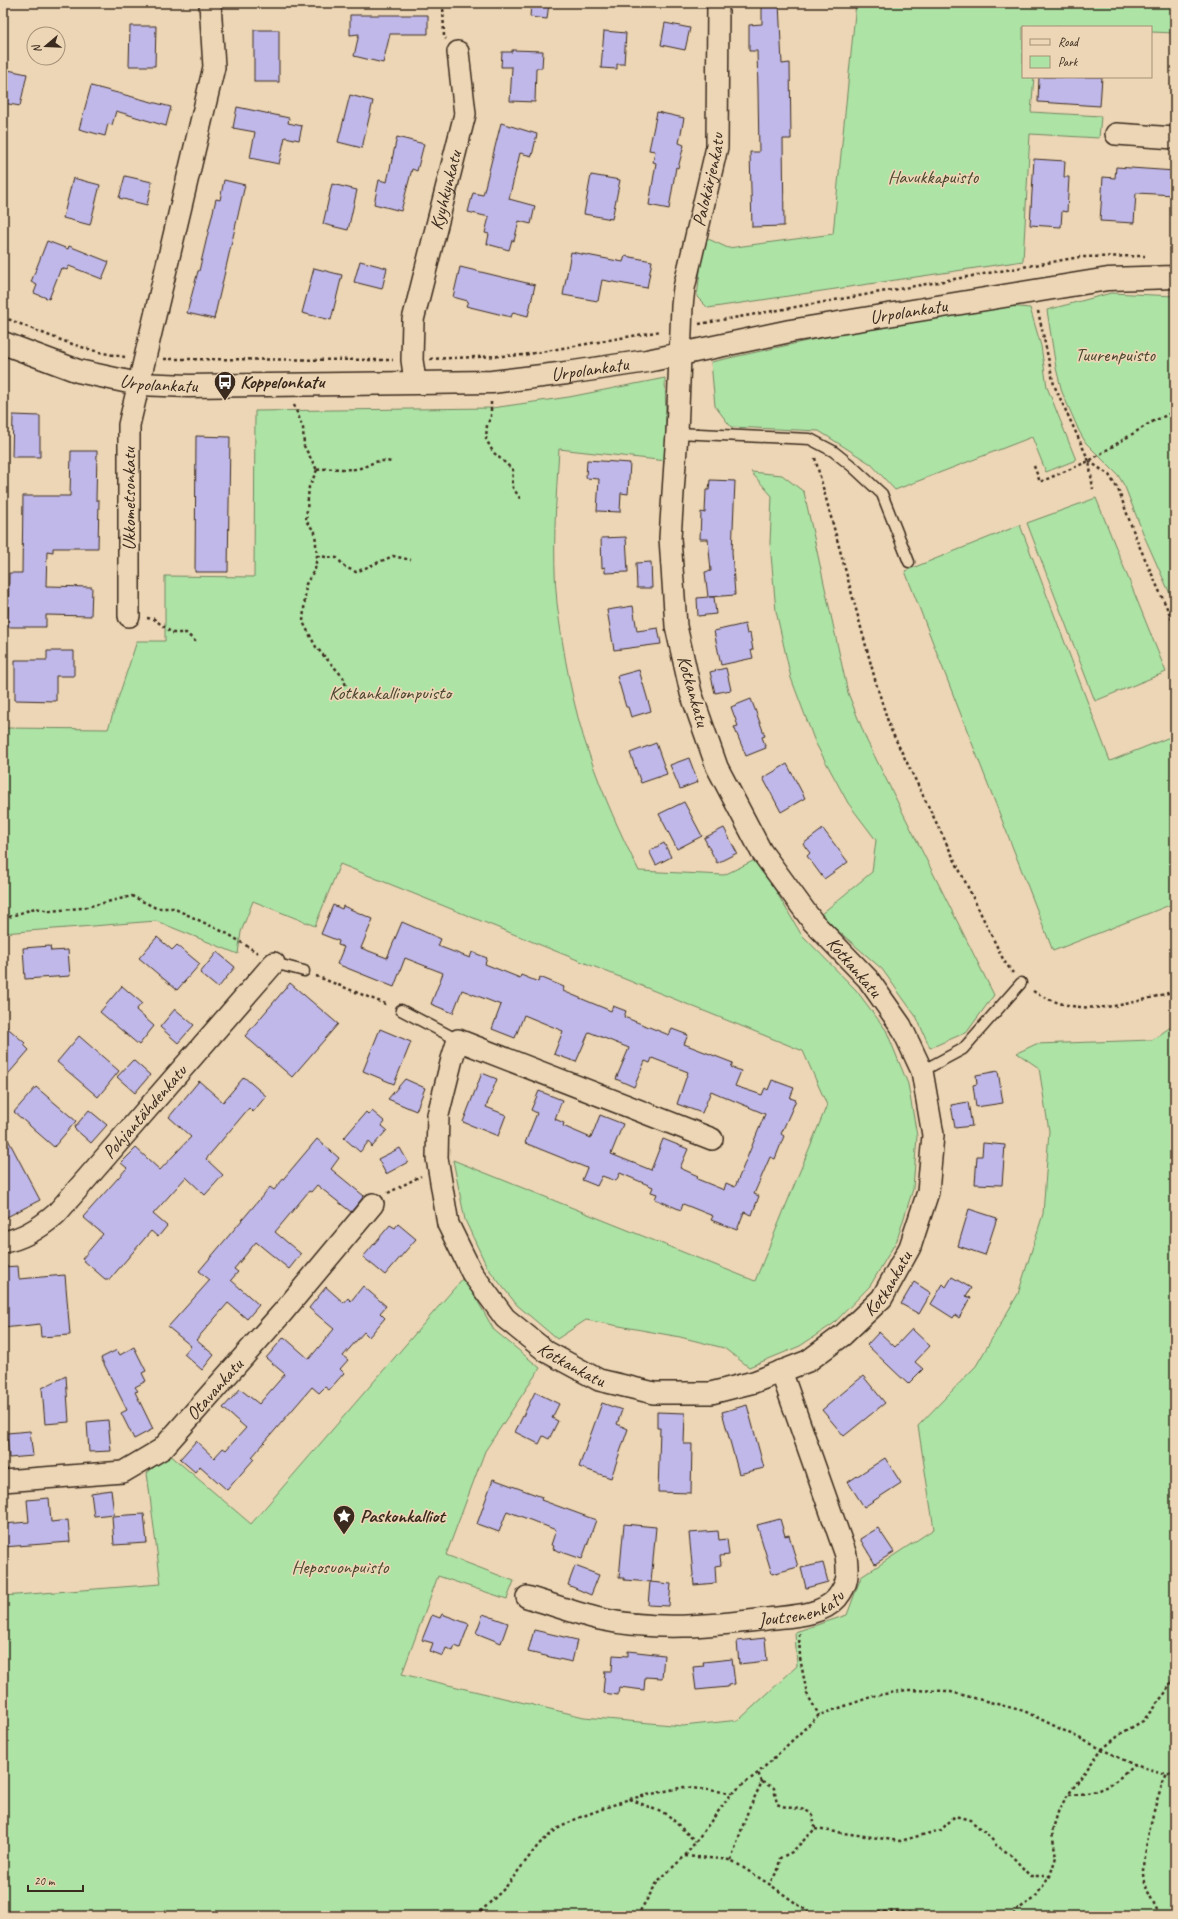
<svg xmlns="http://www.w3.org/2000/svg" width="1178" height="1919" viewBox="0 0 1178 1919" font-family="Caveat,sans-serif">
<rect width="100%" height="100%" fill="#ecd6b5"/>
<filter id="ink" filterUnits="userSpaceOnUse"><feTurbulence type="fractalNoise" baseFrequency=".025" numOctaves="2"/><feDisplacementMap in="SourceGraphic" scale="8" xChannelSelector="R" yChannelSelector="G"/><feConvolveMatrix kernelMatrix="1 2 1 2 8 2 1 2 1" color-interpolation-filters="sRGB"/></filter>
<g filter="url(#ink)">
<g fill="#ade3a5" stroke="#748662">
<path d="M856,3H1175V33L1151,32V27H1023V77H1034L1031,112L1101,116L1099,138L1030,134L1023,261L708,308L697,297L704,237L728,248L833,234Z"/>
<path d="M1111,293L1175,296V605L1145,538L1125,487L1118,475L1086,443L1079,431L1062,392L1056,368L1047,310Z"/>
<path d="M996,305L1030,308L1041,346L1047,387L1076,460L1046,472L1032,437L895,490L871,464L819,431L731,427L715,406L711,362L825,337Z"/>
<path d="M665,378L667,461L559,449C556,500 552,552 557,603C563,652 573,708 589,754C603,795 620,833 639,871L724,875L757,859L801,934L856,990L886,1030L908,1084L917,1136L913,1189L897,1240L870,1286L833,1324L800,1346L749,1367L724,1348L680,1337L586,1320L557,1339L517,1305L487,1267L465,1220L453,1160L755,1281L827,1105L803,1051L340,864L315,926L253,901L241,932L238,954L156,921L3,933V728L108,729L137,641H165V576L254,577L255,411L492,408L569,397Z"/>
<path d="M751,472L782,475L804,492L848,693L867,741L994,995L967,1032L930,1048L917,1018L882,969L820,915L872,872L876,840L848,803L815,742L791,678L776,611L770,543L772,496Z"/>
<path d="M1096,498L1166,672L1095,701L1027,523Z"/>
<path d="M1020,525L1110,761L1175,735V903L1053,951L905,571Z"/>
<path d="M1175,1024V1916H3V1596L161,1584L147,1473L169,1454L251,1524L464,1277L494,1330L540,1368L485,1451L446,1555L514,1581L507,1599L438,1576L402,1674L584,1717L683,1726L739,1720L797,1666L795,1632L847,1615L861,1577L934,1529L918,1426L976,1366L1018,1294L1043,1214L1049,1131L1039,1068L1017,1053L1036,1044L1152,1040Z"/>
</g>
<g fill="#c0b8e9" stroke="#3b2a1e">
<path d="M531,3H549L547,19L530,17Z"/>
<path d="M762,3H779L782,64L790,63L791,139H783L784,226L752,227L750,152H759L758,90L757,51H749V25L762,24Z"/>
<path d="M350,15H428V34H390L383,63L354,56L359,34L350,35Z"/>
<path d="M665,23L690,28L685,50L661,45Z"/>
<path d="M130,26H156L155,66H129Z"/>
<rect x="254" y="30" width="25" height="52"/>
<path d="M604,31L626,33L624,64H617V69L601,68Z"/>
<path d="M512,50L543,51L542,68H536L535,102L510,101L512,67H501L502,52H512Z"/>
<path d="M3,69L27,74L20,106L3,103Z"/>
<path d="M1039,77H1102L1100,106L1038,102Z"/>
<path d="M91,86L171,107L166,126L116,111L112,125L108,124L105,136L79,129Z"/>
<path d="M350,95L373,101L362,148L338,142Z"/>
<path d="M237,107L289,118L288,123L302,126L299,140L285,137L279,164L250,158L255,132L233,128Z"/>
<path d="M657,112L684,118L679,143L684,145L678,168L676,167L669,209L649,205L656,163L653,162L655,151L649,150Z"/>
<path d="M501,123L537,134L532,156L520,153L509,199L535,206L531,224L519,221L514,241L512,240L509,250L487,244L489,234L485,233L489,217L468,212L473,193L483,195Z"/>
<path d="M397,137L424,144L417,171L412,169L401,211L374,204L379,180L387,182Z"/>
<path d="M1034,159L1065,161L1064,177H1069L1067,212L1062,211L1061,227L1030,225Z"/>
<path d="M1116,167L1175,171V195L1136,193L1134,223L1100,221L1103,177L1115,178Z"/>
<path d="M591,175L620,180L612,219L584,214Z"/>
<path d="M125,176L152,182L147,205L119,198Z"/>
<path d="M73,178L100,185L90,225L63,218Z"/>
<path d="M224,180L245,185L214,319L187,313L198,271H199L216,199L220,200Z"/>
<path d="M332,184L357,190L348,230L323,224Z"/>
<path d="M47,241L68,249L69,246L109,262L102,279L69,266L67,270L61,268L49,299L34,293L37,285L31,282Z"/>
<path d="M571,252L623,262L625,256L652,261L647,288L602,280L598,301L563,295Z"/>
<path d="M360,261L387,268L382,289L354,282Z"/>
<path d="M460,267L535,285L528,316L513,312L511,317L466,306L468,301L453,297Z"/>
<path d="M314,268L342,275L331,320L302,313Z"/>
<path d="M13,415L40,416V457H12Z"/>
<path d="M196,436L230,437L228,572H195Z"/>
<path d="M71,451H97L96,500H99L98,548H53V552L47,551L46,586L92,587L91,616L46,615V627H8L9,573H22L23,496H70Z"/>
<path d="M587,460L630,463L628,494L621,493L620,512L597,511L599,479L586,478Z"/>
<path d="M710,480L735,481L732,552L735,595L709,597H714L716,614L698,616L697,598L708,597L705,572L711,571L708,539H700L701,512L705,513L706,490H709Z"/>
<path d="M626,537L628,572L605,573V567L602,568L601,538Z"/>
<path d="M651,562L652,588H637L636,563Z"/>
<path d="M633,606L637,631L658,628L661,644L614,650L607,610Z"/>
<path d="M745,624L747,634L750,633L753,650H751L753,658L721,665L714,631Z"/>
<path d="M47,651H74V676H56V701L15,700V660H47Z"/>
<path d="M726,668L731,690L715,693L710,672Z"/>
<path d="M639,670L651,711L631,717L628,707H626L617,676Z"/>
<path d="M751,699L765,736L762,737L766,748L746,756L734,727L738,726L731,707Z"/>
<path d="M656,743L667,774L641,783L630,753Z"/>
<path d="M689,758L698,782L680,789L670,765Z"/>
<path d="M787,764L805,798L781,812L763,778Z"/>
<path d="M684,802L702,836L677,849L659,814Z"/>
<path d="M724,828L737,853L717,863L704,838Z"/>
<path d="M823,829L848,862L824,879L807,856L810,853L803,844Z"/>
<path d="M664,843L671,857L656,865L649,851Z"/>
<path d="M333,905L342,909L343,906L373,919L361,948L387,958L402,922L441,939L438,946L470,958L472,952L487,958L485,964L520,978L521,975L538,982L540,977L564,987L563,991L611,1011L613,1006L626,1011L624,1017L669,1035L672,1029L688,1035L684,1044L733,1063L731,1067L741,1071L735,1086L762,1095L765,1088L768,1090L772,1080L794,1088L790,1098L796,1100L781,1134L784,1136L775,1159L770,1157L754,1194L759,1196L752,1215L744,1212L737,1230L711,1220L713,1216L683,1204L681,1210L655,1199L657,1194L651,1192L653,1187L620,1173L616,1181L602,1176L597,1186L582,1180L587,1168L525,1143L537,1113L531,1110L539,1091L562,1100L555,1119L564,1123L563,1126L591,1138L600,1115L623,1124L611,1154L651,1170L663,1139L688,1149L680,1168L698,1176L697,1179L724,1190L726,1183L735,1187L765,1114L711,1091L702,1113L677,1104L688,1072L652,1058L650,1063L645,1061L634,1087L616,1079L629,1048L589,1032L576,1062L554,1054L563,1031L524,1015L515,1038L492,1029L501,1005L462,990L453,1013L431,1004L443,973L405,958L394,987L337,964L344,947L338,945L339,941L321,934Z"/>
<path d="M157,937L172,950L177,945L200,964L177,990L139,958Z"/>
<path d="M50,946L51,951L68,950L70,976L25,979L23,948Z"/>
<path d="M217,952L235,967L218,988L200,973Z"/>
<path d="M290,983L338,1024L292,1077L245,1036Z"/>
<path d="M122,986L142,1003L136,1010L154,1026L139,1045L100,1012Z"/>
<path d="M175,1009L194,1025L178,1043L160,1027Z"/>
<path d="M3,1024L25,1043L24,1045L29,1050L3,1080Z"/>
<path d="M380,1029L411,1042L394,1084L363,1071Z"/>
<path d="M79,1036L119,1071L98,1097L57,1062Z"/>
<path d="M133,1060L150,1075L135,1093L117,1077Z"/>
<path d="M998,1071L1003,1103L976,1107L973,1085L977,1084L976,1075Z"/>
<path d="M482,1073L497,1079L486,1107L506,1115L498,1136L463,1122Z"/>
<path d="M244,1077L266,1096L253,1112L249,1108L206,1159L223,1175L205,1195L186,1177L153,1214L167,1226L158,1237L151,1231L110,1279H105L82,1259L103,1234L83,1217L127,1168L121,1163L136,1148L160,1170L191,1137L169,1117L199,1081L223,1102Z"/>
<path d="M405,1079L425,1088L416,1111L388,1099Z"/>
<path d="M36,1087L76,1121L54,1147L14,1112Z"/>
<path d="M968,1102L972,1126L955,1128L951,1105Z"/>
<path d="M89,1110L107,1125L91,1143L74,1128Z"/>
<path d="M372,1111L385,1122L382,1126L387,1130L372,1147L369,1141L360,1152L344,1138L366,1112L369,1115Z"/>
<path d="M3,1130L40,1200L3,1219Z"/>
<path d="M317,1139L339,1158L331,1169L364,1196L351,1212L317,1185L311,1192L309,1191L275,1232L301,1254L289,1269L256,1242L234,1269L238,1272L231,1280L259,1305L247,1319L228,1303L196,1340L214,1355L202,1370L184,1354L191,1346L168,1327L210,1280L199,1271L270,1187L274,1190Z"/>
<path d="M983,1143L1005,1145L1002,1185L975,1184L977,1156H982Z"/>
<path d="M400,1148L408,1162L386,1174L378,1159Z"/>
<path d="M969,1209L997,1218L985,1255L958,1246Z"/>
<path d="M398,1224L416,1239L385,1275L363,1257L390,1225L395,1228Z"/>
<path d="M18,1266L19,1279L65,1275L70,1335L41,1337L40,1324L3,1328V1267Z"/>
<path d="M952,1277L971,1288L966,1296L971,1298L959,1318L955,1315L953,1318L931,1304L943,1284L946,1287Z"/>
<path d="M914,1282L931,1293L919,1314L901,1304Z"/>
<path d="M363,1286L386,1306L380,1313L385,1318L369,1337L364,1332L343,1356L348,1360L340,1369L344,1373L329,1390L325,1387L319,1393L312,1387L252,1457L254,1459L227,1490L200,1466L195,1472L180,1459L196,1441L214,1458L223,1448L226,1450L246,1428L223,1408L240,1389L259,1404L285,1374L266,1358L284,1337L309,1359L334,1329L309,1308L326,1287L344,1303L348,1298L351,1301Z"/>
<path d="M912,1329L930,1346L915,1362L923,1369L908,1384L867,1345L879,1332L895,1347Z"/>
<path d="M134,1347L146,1371L142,1373L146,1381L135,1387L138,1391L135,1392L153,1429L134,1439L121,1413L127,1410L101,1358L117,1350L120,1355Z"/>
<path d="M66,1376L69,1422L45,1424L42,1388Z"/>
<path d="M863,1376L885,1403L844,1436L822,1410Z"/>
<path d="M535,1392L559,1404L552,1418L558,1421L549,1439L543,1436L539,1444L515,1432Z"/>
<path d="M602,1403L622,1410L617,1424L628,1429L611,1478L579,1467Z"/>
<path d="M747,1405L764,1468L739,1474L722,1412Z"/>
<path d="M657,1412L685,1413L684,1444H692L691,1493L658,1492L660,1428H657Z"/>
<path d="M108,1420L111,1451L89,1452L87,1422Z"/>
<path d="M30,1431L33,1456L9,1458L7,1433Z"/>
<path d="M885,1458L901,1483L864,1507L848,1482Z"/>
<path d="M493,1479L542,1497L541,1500L596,1520L582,1559L553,1549L554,1546L551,1545L556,1530L507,1511L499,1532L477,1524Z"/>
<path d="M111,1490L114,1514L94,1516L91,1493Z"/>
<path d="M49,1498L51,1522L68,1520L70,1542L3,1547V1524L29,1522L27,1500Z"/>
<path d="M144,1514L147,1543L114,1545L112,1516Z"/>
<path d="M780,1519L785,1536L789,1535L798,1567L772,1574L757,1525Z"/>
<path d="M624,1524L656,1527L651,1582L624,1580V1578H619Z"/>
<path d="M878,1528L894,1552L875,1564L860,1539Z"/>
<path d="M718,1531L719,1540L727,1539L729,1555L720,1556L721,1565L715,1566L716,1583L694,1585L689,1533Z"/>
<path d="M823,1563L828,1582L806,1588L801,1568Z"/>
<path d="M575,1566L599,1575L591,1595L568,1585Z"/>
<path d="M650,1582L671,1584L669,1606L648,1605Z"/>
<path d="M442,1614L469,1624L460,1648L455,1646L453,1651L446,1648L443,1656L430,1651L433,1643L422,1640L432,1615L440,1618Z"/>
<path d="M483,1614L508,1623L501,1643L476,1633Z"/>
<path d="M534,1630L577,1640L572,1662L528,1652Z"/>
<path d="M765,1638L767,1661L739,1664L737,1641Z"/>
<path d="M628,1651L664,1655L662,1678L645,1677L644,1690L619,1687L618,1695L603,1693L605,1671H612L613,1655L628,1656Z"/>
<path d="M732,1659L735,1684L728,1685V1687L696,1690L693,1667L704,1666L703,1662Z"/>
</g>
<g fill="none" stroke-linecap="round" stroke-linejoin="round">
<g stroke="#3b2a1e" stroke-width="13">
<g id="lane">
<path d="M677,433L810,439L833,451L853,467L882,494L909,562"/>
<path d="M274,963L304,971"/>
<path d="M401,1010L458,1040"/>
<path d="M922,1071L963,1049L1021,983"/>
</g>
</g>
<g stroke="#3b2a1e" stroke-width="24">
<g id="street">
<path d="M1116,134L1175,138"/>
<path id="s1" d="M415,381L412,360L413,320L465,114L458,52"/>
<path d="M129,616V425L214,67L210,3"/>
<path id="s2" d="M712,1139L458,1040L452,1059L438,1115L437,1158L448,1224L472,1273L505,1318L547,1352L599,1380L654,1393H711L754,1382L808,1361L843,1335L882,1298L910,1247L928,1192L933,1135L922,1071L901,1026L868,979L813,922L761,851L717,767L691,693L676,626L670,538L677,433L682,306L684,288L717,147L718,3"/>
<path id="s3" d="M3,1242C23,1239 41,1227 56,1214L274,963"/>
<path id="s4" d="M3,1481L123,1472L162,1449L283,1312L373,1204"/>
<path id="s5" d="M527,1597C551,1604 575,1613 600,1619C654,1631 711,1626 766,1619C789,1616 820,1617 837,1598C849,1583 848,1573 846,1555L781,1371"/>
</g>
</g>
<g stroke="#3b2a1e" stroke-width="25">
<g id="secondary">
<path id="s6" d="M3,343L78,371L138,384L189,386L492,382L567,373L647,361L790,331L1108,279L1175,277"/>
</g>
</g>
<g stroke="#3b2a1e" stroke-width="2.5" stroke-dasharray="3 3" stroke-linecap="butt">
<path d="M443,3L444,37L446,39"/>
<path d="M1038,311L1054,385L1089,461L1093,489"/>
<path d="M3,317C43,333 82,351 125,357"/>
<path d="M699,324L1080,257L1145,256"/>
<path d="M164,359L393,360"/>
<path d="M430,359L523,355L661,331"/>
<path d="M491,402V417L487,425L486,439L493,452L513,470L512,486L521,500"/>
<path d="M294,405L303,428L304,446L317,470"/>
<path d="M815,458L876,683L890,728L1004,961L1013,973"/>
<path d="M1089,461L1109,475L1118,489L1137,541L1175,626"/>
<path d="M1034,466L1040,482L1089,461L1150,423L1175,411"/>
<path d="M317,470L309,487L306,521L315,532L317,556L315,569L306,584L303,622L316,647L343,677L346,686"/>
<path d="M317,470C332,467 342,470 355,469C371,467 372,458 392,462"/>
<path d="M317,556L337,558L345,567L356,572L393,556L411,560"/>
<path d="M147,618L154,619L172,633H186L197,643"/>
<path d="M3,919L35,908L50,911L82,908L132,896L156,908H173L228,934L258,953"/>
<path d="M316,976L388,1005"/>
<path d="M1033,991C1080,1020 1126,1005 1175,991"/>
<path d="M388,1193L421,1176"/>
<path d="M799,1634L800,1658L807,1694L819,1715"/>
<path d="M762,1782L774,1788L777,1804C789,1810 803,1806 813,1815L815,1829L792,1852L780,1858L778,1870L769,1884"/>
<path d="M1069,1795C1100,1793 1111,1787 1134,1765"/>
<path d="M630,1799L668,1815L696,1842"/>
<path d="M815,1829L900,1841L941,1830L955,1816L970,1820L990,1837L996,1845L1011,1855L1030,1876H1050"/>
<path d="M685,1856L731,1860L769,1884L814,1916"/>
<path d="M731,1860L748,1811L762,1782L758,1773"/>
<path d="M476,1916L505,1888L539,1844L557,1829L578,1818L629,1799L684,1787L732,1793"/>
<path d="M637,1916L658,1881L685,1856L732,1793L758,1773L819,1715L874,1696L906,1690L947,1691L1024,1711L1134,1765L1167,1774L1175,1775"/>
<path d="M842,1916C870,1912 901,1909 928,1916"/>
<path d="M1013,1916L1018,1909L1034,1899L1050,1876L1056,1857L1052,1832L1059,1809L1068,1795L1101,1750L1122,1733L1143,1721L1166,1692L1175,1676"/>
<path d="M1159,1916C1156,1904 1148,1896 1145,1882C1140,1860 1156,1794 1167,1774"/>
</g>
<use href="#lane" stroke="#ecd6b5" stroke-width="10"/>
<use href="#street" stroke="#ecd6b5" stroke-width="21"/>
<use href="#secondary" stroke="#ecd6b5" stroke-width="22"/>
</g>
</g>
<defs>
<g id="bus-pin" transform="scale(1.15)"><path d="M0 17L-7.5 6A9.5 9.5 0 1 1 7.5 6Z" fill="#3b2a1e" stroke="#ecd6b5"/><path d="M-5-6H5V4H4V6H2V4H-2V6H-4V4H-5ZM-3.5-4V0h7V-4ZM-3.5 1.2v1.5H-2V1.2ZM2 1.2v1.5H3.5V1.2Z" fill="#fff"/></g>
<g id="sight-pin" transform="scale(1.15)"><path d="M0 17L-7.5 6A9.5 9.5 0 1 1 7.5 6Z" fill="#3b2a1e" stroke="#ecd6b5"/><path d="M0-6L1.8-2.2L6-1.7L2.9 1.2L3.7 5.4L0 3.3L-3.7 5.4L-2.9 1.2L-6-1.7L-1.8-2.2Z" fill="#fff"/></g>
</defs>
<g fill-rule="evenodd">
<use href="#bus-pin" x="225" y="382"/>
<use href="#sight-pin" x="344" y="1516"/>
</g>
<g text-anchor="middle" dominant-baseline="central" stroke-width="3.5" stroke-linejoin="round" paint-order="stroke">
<g font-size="19" fill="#4c4632" stroke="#ecd6b5">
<text x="933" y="177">Havukkapuisto</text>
<text x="1115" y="355">Tuurenpuisto</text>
<text x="390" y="693">Kotkankallionpuisto</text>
<text x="340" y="1567">Heposuonpuisto</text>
</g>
<g font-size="19" fill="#3b2a1e" stroke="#ecd6b5">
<text stroke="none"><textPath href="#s2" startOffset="2201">Palokärjenkatu</textPath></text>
<text stroke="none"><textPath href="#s1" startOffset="195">Kyyhkynkatu</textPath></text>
<text stroke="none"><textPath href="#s6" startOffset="918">Urpolankatu</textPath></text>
<text stroke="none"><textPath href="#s6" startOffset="594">Urpolankatu</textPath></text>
<text stroke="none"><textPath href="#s6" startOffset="162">Urpolankatu</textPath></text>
<text transform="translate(129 499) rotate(-90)">Ukkometsonkatu</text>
<text transform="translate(693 691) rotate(74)">Kotkankatu</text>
<text transform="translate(854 967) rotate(49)">Kotkankatu</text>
<text stroke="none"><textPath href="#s3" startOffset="196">Pohjantähdenkatu</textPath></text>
<text stroke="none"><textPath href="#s2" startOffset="1012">Kotkankatu</textPath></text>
<text stroke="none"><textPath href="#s2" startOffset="652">Kotkankatu</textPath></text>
<text stroke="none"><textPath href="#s4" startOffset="245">Otavankatu</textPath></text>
<text stroke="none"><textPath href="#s5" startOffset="280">Joutsenenkatu</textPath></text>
</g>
<g font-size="19" font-weight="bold" fill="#3b2a1e" stroke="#ecd6b5" text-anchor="start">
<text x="240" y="382">Koppelonkatu</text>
<text x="360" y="1516">Paskonkalliot</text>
</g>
</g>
<rect width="1178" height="1919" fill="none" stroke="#ecd6b5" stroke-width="16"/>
<rect x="8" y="8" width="1162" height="1903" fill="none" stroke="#3b2a1e" stroke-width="1.5" filter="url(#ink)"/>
<rect x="1022" y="26" width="130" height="52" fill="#ecd6b5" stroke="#a59179"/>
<rect x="1030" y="39" width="20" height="6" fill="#ecd6b5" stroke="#a59179"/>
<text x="1058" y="46" font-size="12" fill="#3b2a1e">Road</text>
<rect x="1030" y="56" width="20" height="12" fill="#ade3a5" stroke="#a59179"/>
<text x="1058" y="66" font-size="12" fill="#3b2a1e">Park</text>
<g transform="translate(46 46) rotate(251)"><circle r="19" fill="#ecd6b5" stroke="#a59179"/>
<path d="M0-3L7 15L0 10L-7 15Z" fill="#3b2a1e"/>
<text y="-6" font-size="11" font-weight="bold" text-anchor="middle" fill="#3b2a1e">N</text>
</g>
<path d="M28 1885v6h55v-6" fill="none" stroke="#3b2a1e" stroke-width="2"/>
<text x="34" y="1885" font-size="12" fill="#3b2a1e" stroke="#ecd6b5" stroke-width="3" paint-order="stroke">20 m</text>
</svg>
